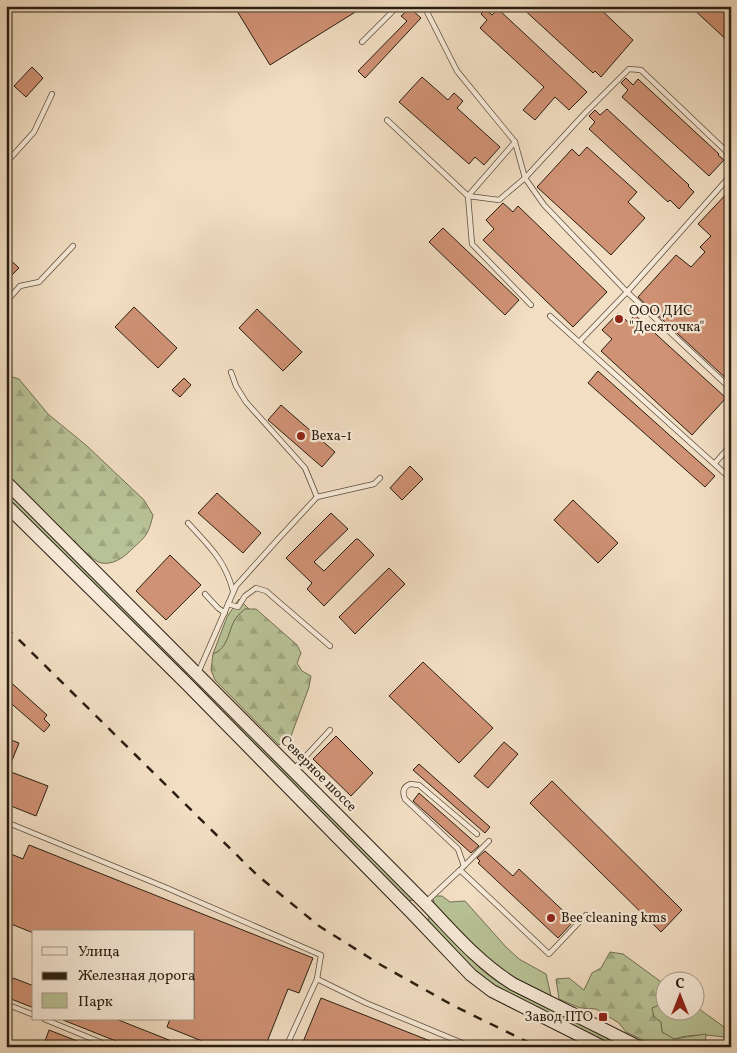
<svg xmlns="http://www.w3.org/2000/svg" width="737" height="1053" viewBox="0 0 737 1053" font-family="Vollkorn,serif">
<defs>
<pattern id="forest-firs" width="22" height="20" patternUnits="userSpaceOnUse" patternTransform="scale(1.25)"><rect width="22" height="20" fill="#b8c296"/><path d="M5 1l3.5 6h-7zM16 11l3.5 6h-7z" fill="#9ea680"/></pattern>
</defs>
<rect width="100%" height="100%" fill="#f2dec3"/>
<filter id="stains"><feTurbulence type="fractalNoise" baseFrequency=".004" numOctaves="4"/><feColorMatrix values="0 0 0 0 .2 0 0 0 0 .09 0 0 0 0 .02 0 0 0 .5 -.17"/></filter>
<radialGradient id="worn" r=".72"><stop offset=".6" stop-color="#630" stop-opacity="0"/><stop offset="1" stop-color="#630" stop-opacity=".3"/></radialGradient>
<g fill="#b8c296" stroke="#717054">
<path d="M6,489L188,673L184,674L6,496Z"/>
<path d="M239,599L249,609H245C242,612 238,615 236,618C228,631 229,648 213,654L227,617Z"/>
<path d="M199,683L413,899V900L408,901L197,686Z"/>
<path d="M436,896H442L450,902L465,901L506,947L519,959L546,974L551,996L503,972L486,960L435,907L433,899Z"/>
<path d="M429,917H432L480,968L495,980L628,1047H614L497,988L469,965L428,921Z"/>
<path d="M664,1003V1010H694L695,1006L731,1032V1038C711,1035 693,1033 674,1039L662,1032L661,1022L654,1017L651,1008Z"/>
</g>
<g fill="url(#forest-firs)" stroke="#717054">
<path d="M6,375L19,379L48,414L87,446L144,500L153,515C148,536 146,536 131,550C123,558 113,565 101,563C87,560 20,487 6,473Z"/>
<path d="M245,609H256L297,645L301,653L297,663L302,671L311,676L309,687L291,736L279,745L215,680L211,670L213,654C229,648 228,630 236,618C238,615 242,612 245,609Z"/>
<path d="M610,952L623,954L664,984V1003L652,1008L654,1017L661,1022L662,1032L674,1039L706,1034L705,1047H658L626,1032L619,1023L596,1009L580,1008L559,999L556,979L569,978L584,990L592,973L601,968Z"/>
</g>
<g fill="#d09275" stroke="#2a1e11">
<path d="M234,6H365L270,65Z"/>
<path d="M520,6H597L633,40L601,77L595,71L593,73Z"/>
<path d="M690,6H731V44Z"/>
<path d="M410,8L421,18L365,78L358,71L407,21L401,16Z"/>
<path d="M485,9L492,15L498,9L587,92L569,110L555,97L535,120L523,110L544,87L480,28L487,20L481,14Z"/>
<path d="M32,67L43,78L26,97L14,86Z"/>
<path d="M422,77L448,100L454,93L463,101L457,108L500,147L484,165L475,157L469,164L399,102Z"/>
<path d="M626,78L633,85L638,79L719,154L718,155L724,160L709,176L622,97L628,90L621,83Z"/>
<path d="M607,109L689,185L688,186L694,192L679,209L670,200L668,202L589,129L595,122L589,116L595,110L600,115Z"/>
<path d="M587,147L637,192L628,202L645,218L611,255L537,187L572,149L579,156Z"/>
<path d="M731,189V383L638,297L676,255L691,267L705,252L700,247L711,236L698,224Z"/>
<path d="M503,203L513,212L518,206L607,292L573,327L483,240L494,229L486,220Z"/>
<path d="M443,228L519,300L505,315L429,242Z"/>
<path d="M6,256L19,268L6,281Z"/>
<path d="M134,307L177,348L158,368L115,327Z"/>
<path d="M257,309L302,352L283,371L239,328Z"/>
<path d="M618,313L628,322L635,315L726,398L692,435L601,351L612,339L602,330Z"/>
<path d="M598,371L715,476L705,487L588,383Z"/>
<path d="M184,378L191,385L180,397L172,390Z"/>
<path d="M281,405L335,452L322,467L268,420Z"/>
<path d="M410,466L423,479L402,500L390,488Z"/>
<path d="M217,493L261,533L243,553L198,513Z"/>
<path d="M573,500L618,543L598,563L554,520Z"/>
<path d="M331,513L348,529L314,562L324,571L356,539H358L374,555L324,606L307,589L312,583L286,558Z"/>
<path d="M170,555L201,585L166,620L136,591Z"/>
<path d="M389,568L405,584L355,634L339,617Z"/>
<path d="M423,662L493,728L459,763L389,696Z"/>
<path d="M6,678L47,715L44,719L50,725L44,732L6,699Z"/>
<path d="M336,736L373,773L351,796L313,759Z"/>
<path d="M6,738L19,743L7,773H6Z"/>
<path d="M504,742L518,754L488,788L474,776Z"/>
<path d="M419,764L490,827L485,833L413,770Z"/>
<path d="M11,772L48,786L36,816L6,804V783Z"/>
<path d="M552,781L682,910L661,932L530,803Z"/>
<path d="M419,793L479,846L471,853L413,801Z"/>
<path d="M29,845L313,958L299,993L288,989L265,1047H217L167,1027L170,1019H194V932H31L6,922V852L23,859Z"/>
<path d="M485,851L513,876L519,869L574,921L558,938L478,863L480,861L477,858Z"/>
<path d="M13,978L34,986V1008L6,997Z"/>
<path d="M321,998L443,1046V1047H301Z"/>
<path d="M116,1019L169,1040L166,1047H131L63,1020Z"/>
<path d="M49,1030L90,1046V1047H43Z"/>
</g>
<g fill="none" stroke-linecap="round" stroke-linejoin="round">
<g stroke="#5c4e3e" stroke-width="6">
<g id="lane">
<path d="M424,6L457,71L515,142L525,178L544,205L627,292L731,389"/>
<path d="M362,42L398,6"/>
<path d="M387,120L468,196L515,142"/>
<path d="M6,163L34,132L52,94"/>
<path d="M6,302L20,286L39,282L73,246"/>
<path d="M531,305L472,244L468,196L499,200L525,178L585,113L629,69L641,70L727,152L731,172"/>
<path d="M550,316L731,479"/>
<path d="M580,341L627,292L731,175"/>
<path d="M231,372L236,386L246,402L305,468L317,497"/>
<path d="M715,463L731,445"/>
<path d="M188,523C209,546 225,560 233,591"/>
<path d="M205,594L218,608L225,613"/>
<path d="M228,604L238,607L245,596L256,588L266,591L330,646"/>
<path d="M198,673L236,586L280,537L317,497L374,484L380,478"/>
<path d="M294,769L330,730"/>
<path d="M6,822L167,888L321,955L317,979"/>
<path d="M464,866L458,849L405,799C402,792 403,787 410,784L419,785L477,834"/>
<path d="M462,868L489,841"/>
<path d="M426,902L460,870L549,954L586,915"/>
<path d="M6,1004L34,1015"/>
<path d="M44,1019L112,1047"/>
<path d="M286,1047L317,979L366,1003L472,1047"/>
</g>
</g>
<g stroke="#2a1e11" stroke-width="14">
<g id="secondary">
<path d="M6,482L425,903C453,932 478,962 513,984L639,1047"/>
<path d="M6,505L187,684L413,914L471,975L492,991L603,1047"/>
</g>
</g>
<use href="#lane" stroke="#f7ead8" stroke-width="4.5"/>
<use href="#secondary" stroke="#f7ead8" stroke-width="12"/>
<path stroke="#2a1e11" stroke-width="2.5" stroke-dasharray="9 9" stroke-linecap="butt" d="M6,627L257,875L319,926L381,965L454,1006L538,1047"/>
</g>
<g fill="#8f2418" stroke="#f7ead8" stroke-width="2">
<circle cx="619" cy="319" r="5"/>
<circle cx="301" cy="436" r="5"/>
<circle cx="551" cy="918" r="5"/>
<rect x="598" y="1012" width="10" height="10" rx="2.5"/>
</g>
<g text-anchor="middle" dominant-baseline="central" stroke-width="4.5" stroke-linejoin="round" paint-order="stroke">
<g font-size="14" fill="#2a1e11" stroke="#f7ead8" text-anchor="start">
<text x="629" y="311">ООО ДИС<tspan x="629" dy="16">"Десяточка"</tspan></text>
<text x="311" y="436">Веха-1</text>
<text x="561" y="918">Bee cleaning kms</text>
<text x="593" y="1017" text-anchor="end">Завод ПТО</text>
</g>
<g font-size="14" fill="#2a1e11" stroke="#f7ead8">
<text transform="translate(318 774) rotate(45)">Северное шоссе</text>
</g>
</g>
<rect width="737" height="1053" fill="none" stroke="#f2dec3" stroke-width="25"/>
<rect x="8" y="8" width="722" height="1038" fill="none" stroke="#2a1e11" stroke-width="2.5"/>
<rect x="12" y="12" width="712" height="1028" fill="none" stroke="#2a1e11"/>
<rect x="32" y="930" width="162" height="90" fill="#f7ead8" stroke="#a59888"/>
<rect x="42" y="947" width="25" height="8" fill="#f7ead8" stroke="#a59888"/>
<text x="78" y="956" font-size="15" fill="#2a1e11">Улица</text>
<rect x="42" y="972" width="25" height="8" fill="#2a1e11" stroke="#a59888"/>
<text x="78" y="980" font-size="15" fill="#2a1e11">Железная дорога</text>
<rect x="42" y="993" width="25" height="15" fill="#b8c296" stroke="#a59888"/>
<text x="78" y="1006" font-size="15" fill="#2a1e11">Парк</text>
<g transform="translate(680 996)"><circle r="24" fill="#f7ead8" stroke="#a59888"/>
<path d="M0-4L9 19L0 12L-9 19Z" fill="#8f2418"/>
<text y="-8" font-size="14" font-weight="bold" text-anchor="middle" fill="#2a1e11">С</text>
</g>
<rect width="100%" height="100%" filter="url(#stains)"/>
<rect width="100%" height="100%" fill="url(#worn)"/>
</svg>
